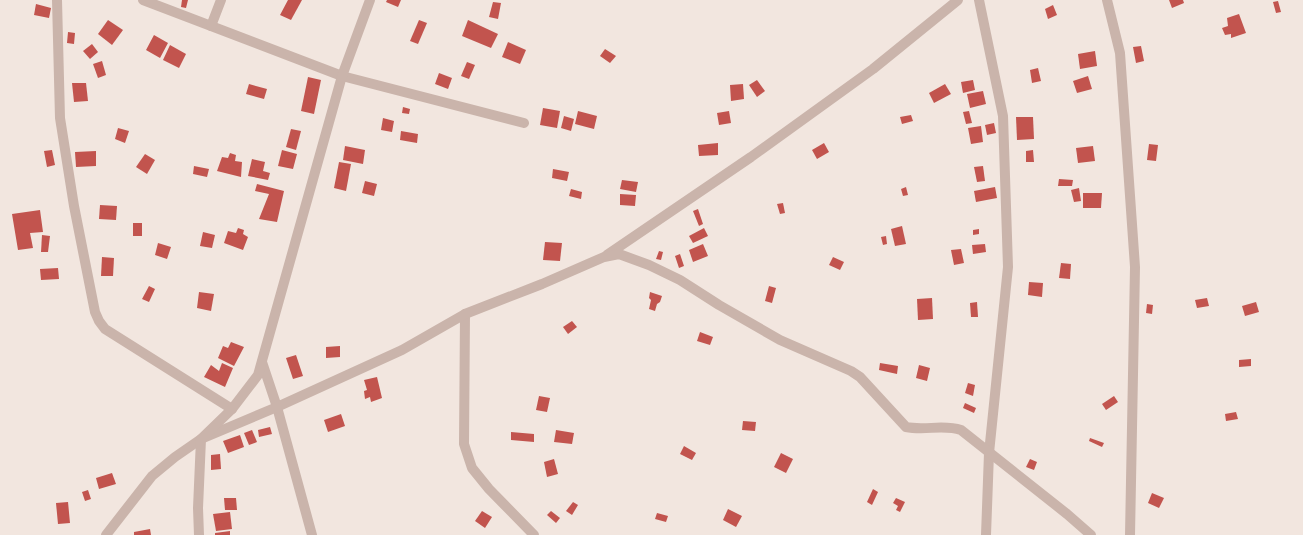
<svg xmlns="http://www.w3.org/2000/svg" width="1303" height="535" viewBox="0 0 1303 535" font-family="'Varela Round',sans-serif">
<rect width="100%" height="100%" fill="#f2e6df"/>
<g fill="#c2544e">
<path d="M182,0H188L186,8L181,7Z"/>
<path d="M288,0H302L291,20L280,15Z"/>
<path d="M387,0H401L398,7L386,2Z"/>
<path d="M1169,0H1183L1184,3L1172,8Z"/>
<path d="M1278,1L1281,12L1276,13L1273,2Z"/>
<path d="M493,2L501,3L498,19L489,17Z"/>
<path d="M36,4L51,8L49,18L34,15Z"/>
<path d="M1053,5L1057,15L1048,19L1045,9Z"/>
<path d="M1239,14L1246,33L1231,38V34L1225,35L1222,28L1228,26L1227,18Z"/>
<path d="M108,20L123,30L112,45L98,34Z"/>
<path d="M419,20L427,23L418,44L410,41Z"/>
<path d="M468,20L498,34L491,48L462,36Z"/>
<path d="M68,32L75,33L74,44L67,43Z"/>
<path d="M154,35L168,43L160,58L146,50Z"/>
<path d="M508,42L526,50L520,64L502,57Z"/>
<path d="M92,44L98,52L90,59L83,51Z"/>
<path d="M170,45L186,54L179,68L163,60Z"/>
<path d="M1141,46L1144,61L1136,63L1133,47Z"/>
<path d="M605,49L616,56L610,63L600,56Z"/>
<path d="M1095,51L1097,66L1080,69L1078,54Z"/>
<path d="M102,61L106,75L98,78L93,64Z"/>
<path d="M467,62L475,65L469,79L461,76Z"/>
<path d="M1038,68L1041,81L1032,83L1030,70Z"/>
<path d="M439,73L452,78L448,89L435,84Z"/>
<path d="M1088,76L1092,89L1077,93L1073,81Z"/>
<path d="M308,77L321,80L314,114L301,111Z"/>
<path d="M757,80L765,91L757,97L749,85Z"/>
<path d="M973,80L975,90L963,93L961,82Z"/>
<path d="M72,83H86L88,101L74,102Z"/>
<path d="M249,84L267,89L264,99L246,94Z"/>
<path d="M743,84L744,99L731,101L730,85Z"/>
<path d="M945,84L951,94L934,103L929,93Z"/>
<path d="M983,91L986,104L970,108L967,94Z"/>
<path d="M403,107L410,109L409,114L402,113Z"/>
<path d="M543,108L560,111L557,128L540,125Z"/>
<path d="M578,111L597,116L594,129L575,124Z"/>
<path d="M729,111L731,123L719,125L717,113Z"/>
<path d="M969,111L972,123L966,124L963,112Z"/>
<path d="M911,115L913,121L902,124L900,117Z"/>
<path d="M564,116L574,119L571,131L561,128Z"/>
<path d="M1016,117H1033L1034,139L1017,140Z"/>
<path d="M383,118L394,121L392,132L381,130Z"/>
<path d="M994,123L996,133L987,135L985,125Z"/>
<path d="M981,126L983,142L971,144L968,128Z"/>
<path d="M118,128L129,131L125,143L115,139Z"/>
<path d="M291,129L301,131L296,150L286,147Z"/>
<path d="M401,131L418,134L417,143L400,140Z"/>
<path d="M718,143V155L699,156L698,145Z"/>
<path d="M824,143L829,152L817,159L812,150Z"/>
<path d="M1149,144L1158,145L1156,161L1147,160Z"/>
<path d="M345,146L365,150L363,164L343,160Z"/>
<path d="M1093,146L1095,161L1078,163L1076,148Z"/>
<path d="M52,150L55,165L47,167L44,151Z"/>
<path d="M282,150L297,154L293,169L278,166Z"/>
<path d="M1033,150L1034,162H1026V151Z"/>
<path d="M96,151V166L76,167L75,152Z"/>
<path d="M230,153L236,155L235,161L242,162L241,177L217,171L222,157L228,158Z"/>
<path d="M145,154L155,160L147,174L136,167Z"/>
<path d="M252,159L265,162L263,171L270,173L268,180L248,176Z"/>
<path d="M339,162L351,164L346,191L334,188Z"/>
<path d="M194,166L209,169L207,177L193,174Z"/>
<path d="M983,166L985,181L977,182L974,167Z"/>
<path d="M553,169L569,172L567,181L552,178Z"/>
<path d="M1059,179L1073,180L1072,186H1058Z"/>
<path d="M622,180L638,182L636,192L620,189Z"/>
<path d="M365,181L377,184L374,196L362,193Z"/>
<path d="M257,184L284,191L277,222L259,219L269,194L255,191Z"/>
<path d="M906,187L908,195L903,196L901,189Z"/>
<path d="M995,187L997,198L976,202L974,191Z"/>
<path d="M1079,188L1081,201L1074,202L1071,190Z"/>
<path d="M571,189L582,192L581,199L569,196Z"/>
<path d="M1083,193H1102L1101,208H1083Z"/>
<path d="M620,194L636,195L635,206L620,205Z"/>
<path d="M783,203L785,213L780,214L777,204Z"/>
<path d="M100,205L117,206L116,220L99,219Z"/>
<path d="M698,209L703,224L699,226L693,211Z"/>
<path d="M40,210L43,232L30,233L33,248L18,250L12,214Z"/>
<rect x="133" y="223" width="9" height="13"/>
<path d="M902,226L906,244L895,246L891,229Z"/>
<path d="M238,228L244,230L243,234L248,237L243,250L224,243L228,231L236,233Z"/>
<path d="M704,228L708,236L693,243L689,236Z"/>
<path d="M979,229V234L973,235V230Z"/>
<path d="M203,232L215,235L212,248L200,246Z"/>
<path d="M42,235L50,236L48,252H41Z"/>
<path d="M886,236L887,244L883,245L881,237Z"/>
<path d="M545,242L562,243L560,261L543,260Z"/>
<path d="M158,243L171,247L167,259L155,255Z"/>
<path d="M703,244L708,256L693,262L689,250Z"/>
<path d="M985,244L986,252L973,254L972,245Z"/>
<path d="M961,249L964,263L954,265L951,250Z"/>
<path d="M659,251L663,252L661,260L656,259Z"/>
<path d="M680,254L684,266L679,268L675,256Z"/>
<path d="M102,257L114,258L113,276H101Z"/>
<path d="M833,257L844,262L840,270L829,265Z"/>
<path d="M1061,263L1071,264L1070,279L1059,278Z"/>
<path d="M58,268L59,279L41,280L40,269Z"/>
<path d="M1029,282L1043,283L1042,297L1028,295Z"/>
<path d="M149,286L155,289L149,302L142,299Z"/>
<path d="M769,286L776,288L772,303L765,301Z"/>
<path d="M199,292L214,294L211,311L197,308Z"/>
<path d="M650,292L662,296L660,302L657,304L655,311L649,309L651,300L649,298Z"/>
<path d="M932,298L933,319L918,320L917,299Z"/>
<path d="M1207,298L1209,306L1197,308L1195,300Z"/>
<path d="M977,302L978,317H971L970,303Z"/>
<path d="M1256,302L1259,312L1245,316L1242,306Z"/>
<path d="M1147,304L1153,305L1152,314L1146,313Z"/>
<path d="M572,321L577,327L568,334L563,327Z"/>
<path d="M700,332L713,337L710,345L697,341Z"/>
<path d="M231,342L244,347L234,366L218,358L223,346L228,348Z"/>
<path d="M340,346V357L326,358V347Z"/>
<path d="M296,355L303,376L293,379L286,358Z"/>
<path d="M1251,359V366L1239,367V360Z"/>
<path d="M222,363L233,368L225,387L204,377L211,365L219,371Z"/>
<path d="M880,363L898,366L897,374L879,370Z"/>
<path d="M919,365L930,368L927,381L916,378Z"/>
<path d="M377,377L382,398L371,402L370,397L365,399L364,391L367,390L364,380Z"/>
<path d="M968,383L975,385L973,396L965,393Z"/>
<path d="M539,396L550,398L547,412L536,410Z"/>
<path d="M1114,396L1118,402L1106,410L1102,404Z"/>
<path d="M965,403L976,408L974,413L963,408Z"/>
<path d="M1236,412L1238,419L1226,421L1225,414Z"/>
<path d="M341,414L345,426L328,432L324,420Z"/>
<path d="M743,421L756,422L755,431L742,430Z"/>
<path d="M270,427L272,434L259,437L258,430Z"/>
<path d="M252,430L257,442L249,445L244,433Z"/>
<path d="M556,430L574,433L572,444L554,442Z"/>
<path d="M511,432L534,434V442L511,440Z"/>
<path d="M240,435L244,447L228,453L223,441Z"/>
<path d="M1090,438L1104,443L1102,447L1089,441Z"/>
<path d="M684,446L696,453L692,460L680,454Z"/>
<path d="M781,453L793,459L786,473L774,467Z"/>
<path d="M220,454L221,469L211,470V455Z"/>
<path d="M554,459L558,474L547,477L544,462Z"/>
<path d="M1030,459L1037,462L1034,470L1026,467Z"/>
<path d="M112,473L116,484L99,489L96,478Z"/>
<path d="M873,489L878,492L872,505L867,502Z"/>
<path d="M88,490L91,499L85,501L82,492Z"/>
<path d="M1152,493L1164,498L1159,508L1148,503Z"/>
<path d="M224,498H236L237,510H225Z"/>
<path d="M896,498L905,502L900,512L896,510L898,506L893,503Z"/>
<path d="M68,502L70,523L58,524L56,503Z"/>
<path d="M573,502L578,505L572,515L566,511Z"/>
<path d="M728,509L742,516L736,527L723,520Z"/>
<path d="M482,511L492,517L485,528L475,521Z"/>
<path d="M551,511L560,518L556,523L547,515Z"/>
<path d="M230,512L232,529L216,531L213,514Z"/>
<path d="M657,513L668,516L666,522L655,519Z"/>
<path d="M150,529L151,535H134V532Z"/>
<path d="M230,531V535H215V533Z"/>
</g>
<g fill="none" stroke-linecap="round" stroke-linejoin="round">
<g stroke="#cab4ab" stroke-width="10">
<path d="M57,0L60,118L74,206L95,312L99,321L105,329L232,409"/>
<path d="M143,0L342,76L524,123"/>
<path d="M979,0L1003,116L1008,267L989,453L986,535"/>
<path d="M1107,0L1120,53L1135,267L1130,535"/>
<path d="M211,26L221,0"/>
<path d="M607,255L751,157L873,69L958,0"/>
<path d="M465,314L464,444L472,468L489,489L534,535"/>
<path d="M262,362L277,407L312,535"/>
<path d="M106,535L152,476L175,457L201,439L277,407L402,350L465,314L542,284L604,257L619,254L649,265L680,280L719,305L780,340L851,371L860,377L906,427C925,431 943,424 961,430L1067,514L1091,535"/>
<path d="M199,535L198,508L201,439L232,409L258,375L342,76L370,0"/>
</g>
</g>
</svg>
